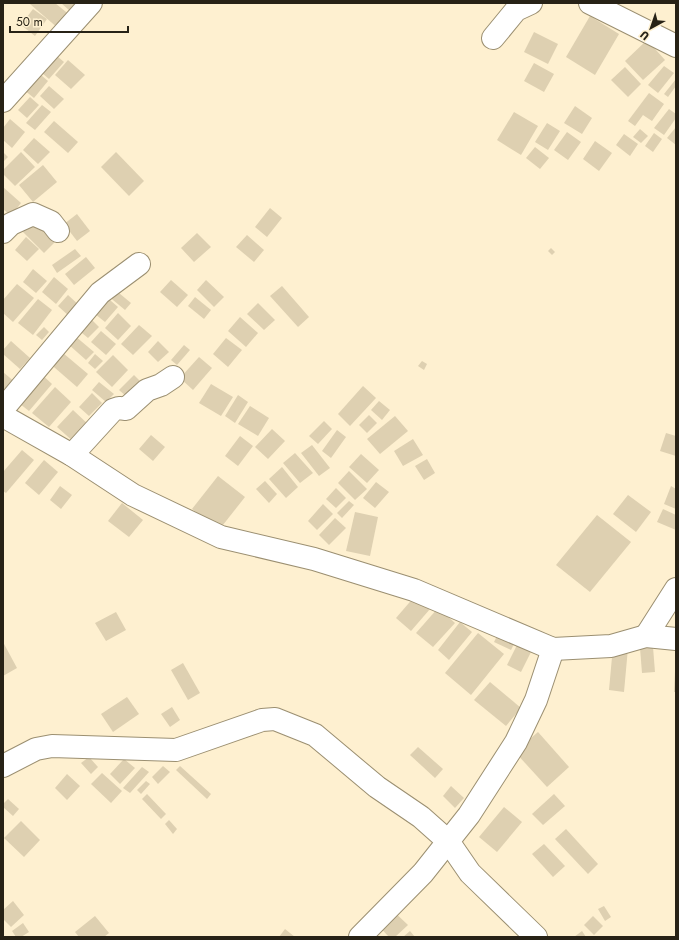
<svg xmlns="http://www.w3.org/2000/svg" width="679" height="940" viewBox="0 0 679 940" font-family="Jost,sans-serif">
<rect width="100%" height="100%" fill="#fef0d0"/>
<g fill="#ded0b1">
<path d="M31,3H55L71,16L59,29L30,4Z"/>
<path d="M61,3H77L70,11Z"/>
<path d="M33,9L47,19L35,36L21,25Z"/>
<path d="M590,16L619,34L595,75L566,57Z"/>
<path d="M534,32L558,44L548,64L524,52Z"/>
<path d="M647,40L665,60L643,80L625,61Z"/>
<path d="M50,50L64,62L49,79L35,67Z"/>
<path d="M68,60L85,75L71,89L55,75Z"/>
<path d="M534,63L554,74L544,92L524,81Z"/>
<path d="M664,66L674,73L658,93L648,85Z"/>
<path d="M625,67L641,84L628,97L611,80Z"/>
<path d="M34,69L48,81L34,98L19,86Z"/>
<path d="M676,79V86L668,97L664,94Z"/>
<path d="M49,86L64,99L54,109L40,96Z"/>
<path d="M649,93L664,104L652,121L643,115L635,126L628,121Z"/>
<path d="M30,97L39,105L27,118L18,110Z"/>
<path d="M42,105L51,112L35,130L26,123Z"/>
<path d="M575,106L592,118L582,134L564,123Z"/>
<path d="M669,109L676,114V118L664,135L654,128Z"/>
<path d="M514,112L538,126L521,155L497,140Z"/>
<path d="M10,119L25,132L12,148L3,140V128Z"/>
<path d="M54,121L78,142L68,153L44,132Z"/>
<path d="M547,123L560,131L548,150L535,142Z"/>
<path d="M676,127V145L667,138Z"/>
<path d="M640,129L648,136L641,143L633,137Z"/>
<path d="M567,132L581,142L568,160L554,150Z"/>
<path d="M654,133L662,139L653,152L645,146Z"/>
<path d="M624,134L638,144L630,156L616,145Z"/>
<path d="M34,138L50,152L38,164L23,150Z"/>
<path d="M595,141L612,153L599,171L583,159Z"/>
<path d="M535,147L549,158L540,169L526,158Z"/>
<path d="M3,152L8,157L3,162Z"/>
<path d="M21,152L35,167L15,186L3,174V170Z"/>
<path d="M116,152L144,181L129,196L101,167Z"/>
<path d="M43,165L57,182L33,202L19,185Z"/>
<path d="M3,187L21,203L11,216L3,209Z"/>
<path d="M270,208L282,218L267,237L255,227Z"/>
<path d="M77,214L90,231L77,241L64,224Z"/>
<path d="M34,218L57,240L44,253L21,230Z"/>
<path d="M197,233L211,247L194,262L181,248Z"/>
<path d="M247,235L264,250L254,262L236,247Z"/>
<path d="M26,237L39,249L27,261L15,250Z"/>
<path d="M551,248L555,252L552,255L548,251Z"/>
<path d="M75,249L81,256L57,273L52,265Z"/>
<path d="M86,257L95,268L74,285L65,274Z"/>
<path d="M33,269L47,281L36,293L23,282Z"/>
<path d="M54,277L68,289L56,304L42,292Z"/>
<path d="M171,280L188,295L177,307L160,292Z"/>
<path d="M206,280L224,297L214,307L197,290Z"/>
<path d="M17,284L34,298L13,322L3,313V300Z"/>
<path d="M282,286L309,317L298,327L270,296Z"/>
<path d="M113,288L131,303L125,310L107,295Z"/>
<path d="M103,294L118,307L105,322L90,310Z"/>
<path d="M68,295L80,306L70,317L58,306Z"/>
<path d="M195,297L211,310L204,319L188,306Z"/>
<path d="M38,299L52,310L33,335L18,323Z"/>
<path d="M258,303L275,320L264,330L247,314Z"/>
<path d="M118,313L131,326L118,340L105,328Z"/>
<path d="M88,316L99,327L88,338L76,328Z"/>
<path d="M240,317L258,333L246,347L228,331Z"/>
<path d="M139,325L152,336L133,355L121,344Z"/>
<path d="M44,327L49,332L42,340L36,335Z"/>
<path d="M101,331L116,344L106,355L91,342Z"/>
<path d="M75,336L94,352L86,360L68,344Z"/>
<path d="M226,338L242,350L228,367L213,354Z"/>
<path d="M11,341L30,358L20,369L3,354V350Z"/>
<path d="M158,341L169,352L158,362L148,352Z"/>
<path d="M184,345L190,350L177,365L171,360Z"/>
<path d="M57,348L88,374L77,387L47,361Z"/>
<path d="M95,354L103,361L95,369L88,363Z"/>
<path d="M113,355L128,370L112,387L96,372Z"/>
<path d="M199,357L212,368L193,390L180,378Z"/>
<path d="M422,361L427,364L424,370L418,366Z"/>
<path d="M3,372L16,383L3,398Z"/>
<path d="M39,372L52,384L29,411L15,400Z"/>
<path d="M134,375L141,382L127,397L119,390Z"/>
<path d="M99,382L114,394L106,402L92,390Z"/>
<path d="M211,384L233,397L221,416L199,403Z"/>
<path d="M363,386L376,398L350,426L338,414Z"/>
<path d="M55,387L71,402L49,427L32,413Z"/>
<path d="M92,393L102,403L89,416L79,407Z"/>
<path d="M238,395L248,402L235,423L225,416Z"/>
<path d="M379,401L390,410L382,420L371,410Z"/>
<path d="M250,406L269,418L258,436L238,424Z"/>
<path d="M73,410L90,426L75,443L57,427Z"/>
<path d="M369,415L377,423L367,433L359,425Z"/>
<path d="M395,416L408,431L380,454L367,439Z"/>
<path d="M324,421L332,429L318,444L309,436Z"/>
<path d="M272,429L285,441L268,459L255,447Z"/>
<path d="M337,430L346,437L331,458L322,451Z"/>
<path d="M666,433L676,436V456L660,451Z"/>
<path d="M151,435L165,447L153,461L139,449Z"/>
<path d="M240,436L253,446L238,466L225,456Z"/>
<path d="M413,439L423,455L403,466L394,451Z"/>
<path d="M312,445L330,468L319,476L301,453Z"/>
<path d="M22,450L34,460L6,493L3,491V472Z"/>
<path d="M295,453L313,473L300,483L283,463Z"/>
<path d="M361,454L379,470L367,483L349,467Z"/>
<path d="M427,459L435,473L424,480L415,466Z"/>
<path d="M44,460L58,472L39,495L25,483Z"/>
<path d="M282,467L298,487L286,498L269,479Z"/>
<path d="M349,471L367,489L355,500L338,483Z"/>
<path d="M218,476L245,497L219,530L192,509Z"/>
<path d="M265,481L277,494L269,503L256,489Z"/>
<path d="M376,482L389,492L375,508L363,498Z"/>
<path d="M60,486L72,495L61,509L50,500Z"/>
<path d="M671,486L676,489V509L664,504Z"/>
<path d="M336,488L346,498L336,508L326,499Z"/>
<path d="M628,495L651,512L636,532L613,514Z"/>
<path d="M349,501L354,505L342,518L337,513Z"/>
<path d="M122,503L143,520L129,537L108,521Z"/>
<path d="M323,504L333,514L317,530L308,521Z"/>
<path d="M663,509L676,515V530L657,522Z"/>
<path d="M355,512L378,517L370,556L346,551Z"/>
<path d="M597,515L631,542L590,592L556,565Z"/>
<path d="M335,518L346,528L329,545L319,535Z"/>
<path d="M415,596L430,609L411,631L396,618Z"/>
<path d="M438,608L455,623L433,647L416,633Z"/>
<path d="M116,612L126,630L106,641L95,623Z"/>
<path d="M460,622L472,632L449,660L438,650Z"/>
<path d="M499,632L516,640L511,650L494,642Z"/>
<path d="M478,633L504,654L471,695L445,673Z"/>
<path d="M3,642L17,668L3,676Z"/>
<path d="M518,643L532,650L521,672L507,665Z"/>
<path d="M613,646L628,648L624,692L609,690Z"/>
<path d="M653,647L655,672L642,673L640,648Z"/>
<path d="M183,663L200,693L188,700L171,670Z"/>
<path d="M675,672H676V692H674Z"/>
<path d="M490,682L521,708L506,726L474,700Z"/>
<path d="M127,697L139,714L113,732L101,714Z"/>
<path d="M172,707L180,720L170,727L161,714Z"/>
<path d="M538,732L569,767L547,787L515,752Z"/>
<path d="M418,747L443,769L435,778L410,755Z"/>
<path d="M89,757L98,767L91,774L81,763Z"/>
<path d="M124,759L135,768L120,784L110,774Z"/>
<path d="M163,766L170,772L158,784L152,777Z"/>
<path d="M180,766L211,794L207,799L176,770Z"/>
<path d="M142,767L149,772L130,793L123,788Z"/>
<path d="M102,773L122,791L111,803L91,784Z"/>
<path d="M67,774L80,786L67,800L55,788Z"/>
<path d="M146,781L150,784L141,794L137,790Z"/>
<path d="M451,786L464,798L455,808L443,796Z"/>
<path d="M147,794L166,814L161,819L142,799Z"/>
<path d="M554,794L565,806L543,825L532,814Z"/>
<path d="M8,799L19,809L13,816L3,807V804Z"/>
<path d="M504,807L522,822L497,852L479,837Z"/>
<path d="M169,820L177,829L173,834L165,824Z"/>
<path d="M21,821L40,840L24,857L4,838Z"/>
<path d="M566,829L598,864L588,874L555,839Z"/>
<path d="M544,844L565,866L553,877L532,854Z"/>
<path d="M13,901L24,915L11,927L3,919V910Z"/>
<path d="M604,906L611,917L605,921L598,909Z"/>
<path d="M390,908L408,925L395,937H389L375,922Z"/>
<path d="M95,916L109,933L104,937H79L75,932Z"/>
<path d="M593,916L603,926L594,935L584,925Z"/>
<path d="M23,923L29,932L21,937H16L12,931Z"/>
<path d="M285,929L295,937H279Z"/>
<path d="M410,931L415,937H403Z"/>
<path d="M582,931L586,937H574Z"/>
</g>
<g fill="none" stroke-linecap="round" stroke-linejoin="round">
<g stroke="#9b8f71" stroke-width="24">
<g id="minor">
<path d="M590,3L676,46"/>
<path d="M493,38L516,10L531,3"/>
<path d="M3,101L91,3"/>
<path d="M3,232L11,224L33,214L51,222L58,231"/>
<path d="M3,409L100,293L139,264"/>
<path d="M3,416L72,455L133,495L221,537L314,559L414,590L553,649L611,646L646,636L676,639"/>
<path d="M72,455L113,410L119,408L126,409L147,390L161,385L173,377"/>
<path d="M646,636L676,589"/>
<path d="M3,766L36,749L52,746L176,750L262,720L275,719L315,735L377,787L421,817L448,841L470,873L536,937"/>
<path d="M360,937L423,873L469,815L516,742L536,700L553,649"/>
</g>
</g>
<use href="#minor" stroke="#fff" stroke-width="22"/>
</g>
<rect width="679" height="940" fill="none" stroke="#272216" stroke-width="8"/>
<g transform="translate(651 28) rotate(220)" stroke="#fef0d0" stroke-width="3" paint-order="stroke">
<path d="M0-3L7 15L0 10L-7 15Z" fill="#272216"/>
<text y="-6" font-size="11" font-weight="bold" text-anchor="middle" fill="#272216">U</text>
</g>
<path d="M10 26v6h118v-6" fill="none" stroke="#272216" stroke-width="2"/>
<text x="16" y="26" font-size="12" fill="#272216" stroke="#fef0d0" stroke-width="3" paint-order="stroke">50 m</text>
</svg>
